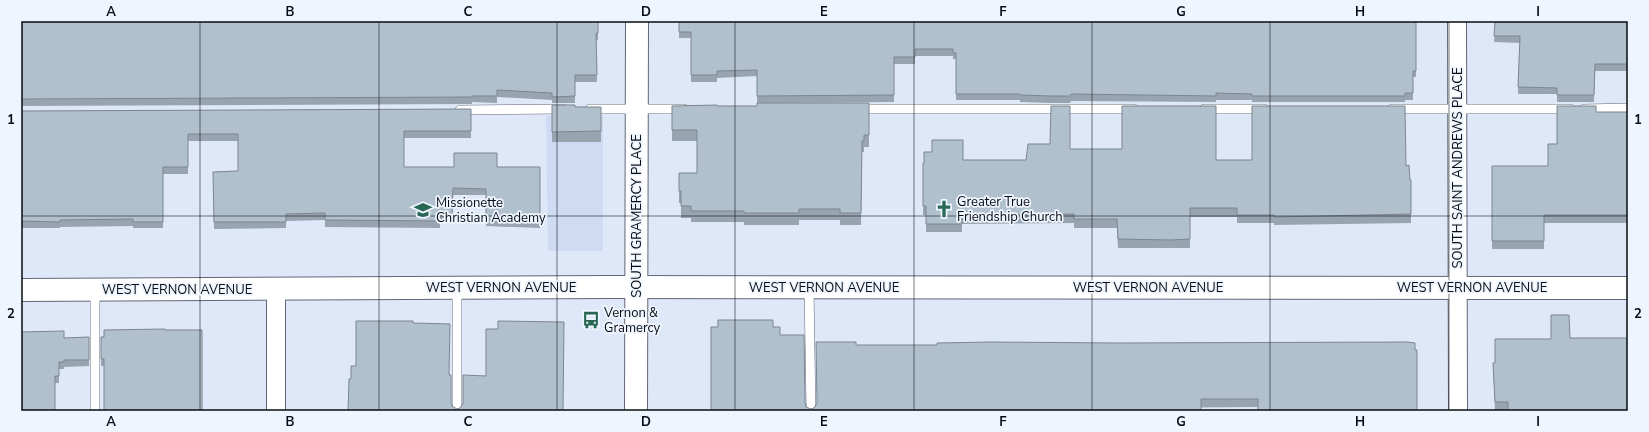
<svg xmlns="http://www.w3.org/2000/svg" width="1649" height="432" viewBox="0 0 1649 432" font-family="'Nunito Sans',sans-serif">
<rect width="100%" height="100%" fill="#dee8f8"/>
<path fill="#cedbf3" d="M546,116H603V251H548Z"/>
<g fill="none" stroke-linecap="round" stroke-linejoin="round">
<g stroke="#606877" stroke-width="10">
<g id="lane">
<path d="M590,109H684"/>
<path d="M856,109H1134"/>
<path d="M1204,109H1264"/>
<path d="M1392,109H1570"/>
<path d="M1584,109L1628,108"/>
<path d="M460,110L564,109"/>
<path d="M809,288L811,411"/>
<path d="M95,411V290"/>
<path d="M457,411V289"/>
</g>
</g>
<g stroke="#606877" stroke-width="20">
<g id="street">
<path d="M1457,21L1458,411"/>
<path d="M276,411V289"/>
</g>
</g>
<g stroke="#606877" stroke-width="24">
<g id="secondary">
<path d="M21,290L608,287L1628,288"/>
<path d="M636,411L637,21"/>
</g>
</g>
<use href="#lane" stroke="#fff" stroke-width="9"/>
<use href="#street" stroke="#fff" stroke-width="18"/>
<use href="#secondary" stroke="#fff" stroke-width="22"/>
</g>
<g fill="#98a5b0">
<path d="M21,21H598V40H596L597,82H575V103H552V100L497,97V103L472,102V104L21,106Z"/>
<path d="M679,21H1416V77H1413V100H1405V102H1252V100H1216V102L1071,101L1070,103H1051L1020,102V100H956V59H953V56H915V64H894V102L757,103V76L717,78V82H691V38H679Z"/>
<path d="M1495,21H1628V71H1595L1594,102H1557V94H1518L1520,43L1494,42Z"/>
<path d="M869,103V147H864V152H862L861,225H840V220H799V225H744V222H691V218H681V203H679V173H697V141H672V106H757Z"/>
<path d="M552,105L575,107H601V142H552Z"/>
<path d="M471,109V138H404V167H540V228L486,226V195H453L452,222H440V228L325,227V220L286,221V228L214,229L213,172L238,171V141H188V174H163V228H133V226L60,227V228H21V111Z"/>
<path d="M1628,112V223H1544V249H1492V166H1548L1557,144Z"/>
<path d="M1070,149L1216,160L1406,166L1410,180H1411V223L1274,225V223H1237V217H1190V248H1118L1117,228H1074V223L962,224V232H926V215H923V163L963,160H1026Z"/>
<path d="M773,327L780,335L806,407L811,409L814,408L817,403L856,345H937L1119,343L1407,342L1258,407L711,411Z"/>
<path d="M165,330L104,366H101V337Z"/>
<path d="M89,337V366L64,367V369H59V383H55L21,411L64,338Z"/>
<path d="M1570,338L1628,411H1495L1493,363H1495Z"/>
</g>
<g fill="#b1c0cd" stroke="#7c8690">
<path d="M21,21H598V33H596L597,75H575V96L552,97V93L497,90V96H472V97L21,99Z"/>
<path d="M679,21H1416V71H1413V93H1405V96H1252V94L1216,93V96L1071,94L1070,96H1051L1020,95V94H956V53H953V49H915V57H894V95L757,96V70L717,71V75H691V32H679Z"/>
<path d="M1495,21H1628V64H1595L1594,95H1557V88L1518,87L1520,36H1494Z"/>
<path d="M757,103H869V135H864V141H862L861,213H840V209H799V213H744V211H691V206H681V191H679V173H697V130H672V106L717,105V106H757Z"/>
<path d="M552,105H575V107H601V131L552,132Z"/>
<path d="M1051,106H1070V149H1122V106H1216V160H1252V106H1405L1406,166L1409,165L1410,180H1411V214L1274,217V215H1237V208H1190V239L1171,240L1118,239L1117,219H1074V214L962,215V224H926V206H923V163H924V152H932V140H963V160H1026L1028,144H1050Z"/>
<path d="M1557,106H1596V112H1628V215H1544V241H1492V166H1548V144H1557Z"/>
<path d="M471,109V131H404V167H454V153H497V167H540V221L486,219V189L453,188L452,215H440V221L325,220V213L286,214V222H214L213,172L238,171V134H188V167H163V222H133V219L60,220V222L21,221V111Z"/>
<path d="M1551,315H1569L1570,338H1628V411H1508V402H1495L1493,363H1495V339H1551Z"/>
<path d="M718,320H773V327H780V335H804L805,403L806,407L811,409L814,408L817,403L816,342H856V345H937V343L991,342L1119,343L1407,342L1415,343V350H1417V411H1258V399H1201V411H711V327H718Z"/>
<path d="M356,321H413V323L450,324L449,375H451V403L452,406L457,409L460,408L463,403V375L486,376V329H498V321L564,322L563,411H348L349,379H351V366H356Z"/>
<path d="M165,329V330H202V411H104V359H101V337H104V330Z"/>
<path d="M64,331V338L89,337V360H64V362H59V376H55V411H21V332Z"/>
</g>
<path fill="none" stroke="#080c11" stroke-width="1" stroke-opacity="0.55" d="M200,21V411M379,21V411M557,21V411M735,21V411M914,21V411M1092,21V411M1270,21V411M1449,21V411M21,216H1628"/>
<defs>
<g id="church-bare" transform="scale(1.38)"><path d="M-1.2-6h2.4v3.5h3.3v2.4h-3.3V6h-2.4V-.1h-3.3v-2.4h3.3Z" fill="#286754" stroke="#eff5ff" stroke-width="2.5" paint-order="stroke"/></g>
<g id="school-bare" transform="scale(1.38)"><path d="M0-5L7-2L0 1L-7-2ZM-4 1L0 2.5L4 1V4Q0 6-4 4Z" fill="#286754" stroke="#eff5ff" stroke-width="2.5" paint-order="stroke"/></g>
<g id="bus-bare" transform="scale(1.38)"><path d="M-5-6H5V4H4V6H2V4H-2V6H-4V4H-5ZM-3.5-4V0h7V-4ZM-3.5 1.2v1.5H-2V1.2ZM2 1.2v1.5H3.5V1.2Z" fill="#286754" stroke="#eff5ff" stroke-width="2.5" paint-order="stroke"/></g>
</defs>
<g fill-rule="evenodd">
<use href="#church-bare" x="944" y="209"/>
<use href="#school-bare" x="423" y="210"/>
<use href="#bus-bare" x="591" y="320"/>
</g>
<g text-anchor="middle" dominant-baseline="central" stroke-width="3.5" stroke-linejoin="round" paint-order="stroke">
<g font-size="13" fill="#080c11" stroke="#eff5ff">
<text transform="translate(1458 168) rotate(-90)">SOUTH SAINT ANDREWS PLACE</text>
<text transform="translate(637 216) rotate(-90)">SOUTH GRAMERCY PLACE</text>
<text x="501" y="288">WEST VERNON AVENUE</text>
<text x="824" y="288">WEST VERNON AVENUE</text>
<text x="1148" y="288">WEST VERNON AVENUE</text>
<text x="1472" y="288">WEST VERNON AVENUE</text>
<text x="177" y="290">WEST VERNON AVENUE</text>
</g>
<g font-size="13" fill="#080c11" stroke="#eff5ff" text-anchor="start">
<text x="957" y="202">Greater True<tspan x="957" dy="15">Friendship Church</tspan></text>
<text x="436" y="203">Missionette<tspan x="436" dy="15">Christian Academy</tspan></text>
<text x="604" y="313">Vernon &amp;<tspan x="604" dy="15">Gramercy</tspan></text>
</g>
</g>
<rect width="1649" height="432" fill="none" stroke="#eff5ff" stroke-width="44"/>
<rect x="22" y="22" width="1605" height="388" fill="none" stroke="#080c11" stroke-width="1.5"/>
<g font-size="13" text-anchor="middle" font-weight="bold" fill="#080c11">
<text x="111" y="16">A</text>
<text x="290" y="16">B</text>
<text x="468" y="16">C</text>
<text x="646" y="16">D</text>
<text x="824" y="16">E</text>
<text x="1003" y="16">F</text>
<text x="1181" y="16">G</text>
<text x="1360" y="16">H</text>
<text x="1538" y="16">I</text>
<text x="11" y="124">1</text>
<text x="1638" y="124">1</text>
<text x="11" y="318">2</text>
<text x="1638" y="318">2</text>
<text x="111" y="426">A</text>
<text x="290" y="426">B</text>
<text x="468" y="426">C</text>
<text x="646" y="426">D</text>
<text x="824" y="426">E</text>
<text x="1003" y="426">F</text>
<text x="1181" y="426">G</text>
<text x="1360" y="426">H</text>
<text x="1538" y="426">I</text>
</g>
</svg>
